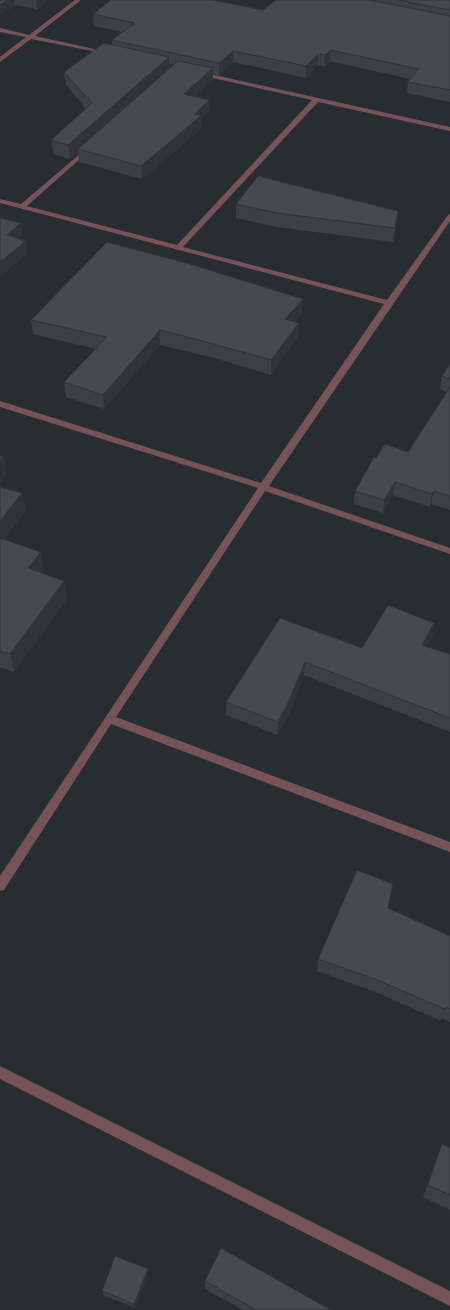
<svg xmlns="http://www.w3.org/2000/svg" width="450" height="1310" viewBox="0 0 450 1310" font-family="'Asap Condensed',sans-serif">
<rect width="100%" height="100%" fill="#272d31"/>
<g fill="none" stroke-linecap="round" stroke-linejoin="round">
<g fill="#765356" fill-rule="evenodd">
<path d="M75,0H81L35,36L108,52V54L31,39L0,62V57L26,37L0,32V28L29,35Z"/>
<path d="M201,72L450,127V131L318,102L183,247L387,300L448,215L450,214V221L269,486L450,548V554L265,491L116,717L450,842V852L111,724L4,890L0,891V876L258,488L0,407V401L261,483L384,304L0,203V199L21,204L88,147L91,149L90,150L27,206L177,245L312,100L199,75L198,74Z"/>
<path d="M0,1066L450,1291V1306L0,1079Z"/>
</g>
</g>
<g fill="#3a4044" fill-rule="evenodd">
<path d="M0,0H49L37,9L15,5L0,15Z"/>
<path d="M276,0H450V102L407,93L408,82L410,79L330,61L324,67L318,65L306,78L233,62L219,75L213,74V80L195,97L209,100V112L202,118V128L142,179L79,162L78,152L70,159L53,154L51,140L86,109L66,85L64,72L112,45V40L123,32L94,26L93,14L263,10ZM170,64L173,65L170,68Z"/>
<path d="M236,204L396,225L393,242L276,227L236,218Z"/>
<path d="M302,313L294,322L299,323L298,337L271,375L214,358L160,345L104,409L66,397L64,382L96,349L33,334L31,320Z"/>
<path d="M450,364V510L431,504L430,507L393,495L383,513L354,504L355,491L376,458L408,452L447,392L440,389L442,376Z"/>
<path d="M0,487L22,493L25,511L4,539L44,570L42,573L64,581L67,599L14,672L0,667Z"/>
<path d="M280,618L362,648L434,623L432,637L426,646L450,654V732L304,675L289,715L277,735L226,715V702Z"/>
<path d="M388,908L450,936V1022L442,1018L441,1021L373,991L317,971L318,959Z"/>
<path d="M442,1144L450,1148V1210L423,1197L437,1157Z"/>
<path d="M148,1273L135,1308L103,1295L102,1291Z"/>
<path d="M205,1281L331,1310H243L205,1289Z"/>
</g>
<g fill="#303437">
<path d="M7,0H14L15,5L0,15V5Z"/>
<path d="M36,0H49L37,9Z"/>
<path d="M331,50L330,61L324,67L325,55Z"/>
<path d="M233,51V62L219,75V63Z"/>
<path d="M318,54V65L306,78V66Z"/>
<path d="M169,57L170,71L78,149V152L70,159L68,145Z"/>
<path d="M213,68V80L184,107V94Z"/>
<path d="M209,100V112L202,118V128L142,179L141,166Z"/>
<path d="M21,223L23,235L9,247L7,235Z"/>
<path d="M26,241L28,253L0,277V262Z"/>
<path d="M303,299L302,313L284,333L285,319Z"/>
<path d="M299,323L298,337L271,375V360Z"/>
<path d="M160,330V345L104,409L103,395Z"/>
<path d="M4,456L7,475L0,483V461Z"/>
<path d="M395,482L393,495L383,513L384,500Z"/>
<path d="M434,491L431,504L430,507L432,494Z"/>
<path d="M22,493L25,511L0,544V521Z"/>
<path d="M41,552L44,570L32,586L28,568Z"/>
<path d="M64,581L67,599L14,672L10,654Z"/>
<path d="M434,623L432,637L419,658L422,645Z"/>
<path d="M305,662L304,675L289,715L277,735L278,722Z"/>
<path d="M148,1269V1273L135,1308L134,1304Z"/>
</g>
<g fill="#444a4f" stroke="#303437">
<path d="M0,0H7L0,5Z"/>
<path d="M111,0H213L263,10L276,0H369L450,16V90L408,82L419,69L331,50L325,55L318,54L306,66L233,51L219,63L112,40L135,23L93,14Z"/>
<path d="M398,0H450V10Z"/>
<path d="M104,43L169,57L68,145L51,140L92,103L64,72Z"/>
<path d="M178,61L213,68L184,94L209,100L195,114L202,115L141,166L78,149Z"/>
<path d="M258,176L398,211L395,228L277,213L236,204Z"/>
<path d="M0,218L21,223L7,235L26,241L0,262Z"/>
<path d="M107,242L190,264L303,299L285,319L299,323L271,360L214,344L160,330L103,395L64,382L107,337L31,320Z"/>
<path d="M450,364V379L442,376Z"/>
<path d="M450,387V496L434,491L432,494L395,482L384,500L355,491L374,457L376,458L385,444L408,452Z"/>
<path d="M0,456H4L0,461Z"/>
<path d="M0,487L22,493L0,521Z"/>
<path d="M0,538L41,552L28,568L64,581L10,654L0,651Z"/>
<path d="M388,605L434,623L422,645L450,654V718L305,662L289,701L278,722L226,702L280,618L362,648Z"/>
<path d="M357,870L393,884L388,908L450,936V1009L446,1007L445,1009L375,979L318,959Z"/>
<path d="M442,1144L450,1148V1195L428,1185Z"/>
<path d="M221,1248L331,1310H256L205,1281Z"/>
<path d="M115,1256L148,1269L134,1304L102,1291Z"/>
</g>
</svg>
